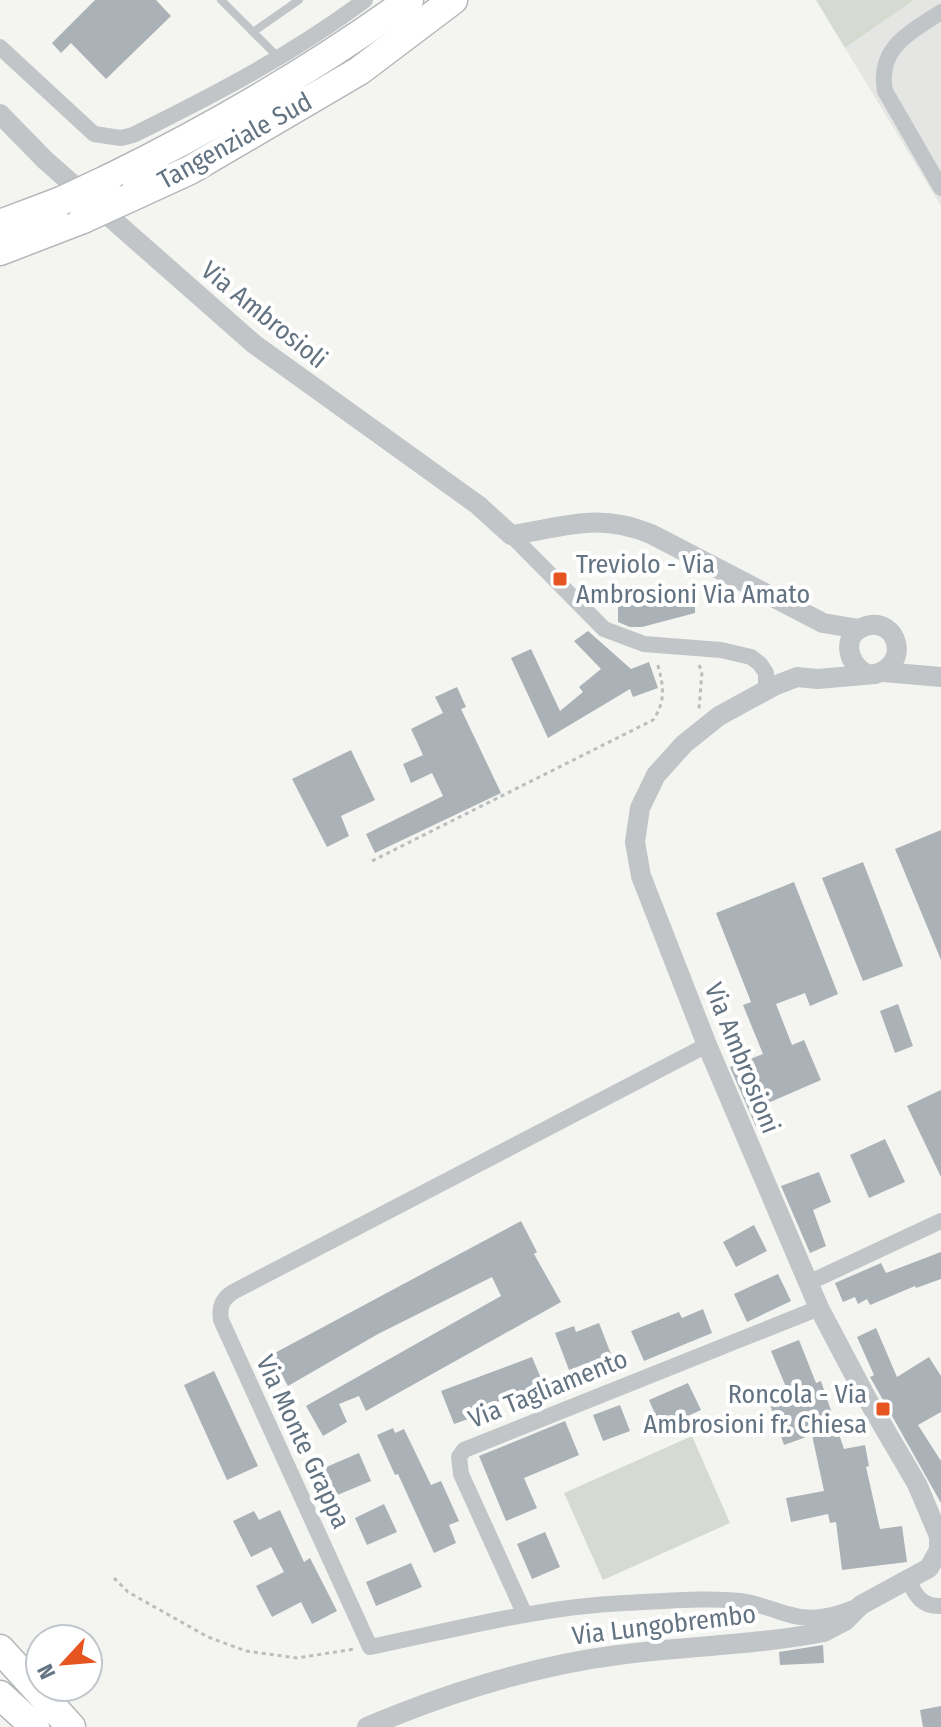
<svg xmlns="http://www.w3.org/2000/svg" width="941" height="1727" viewBox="0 0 941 1727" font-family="'Fira Sans Condensed',sans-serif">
<rect width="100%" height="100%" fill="#f4f5f0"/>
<path fill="#e5e6e4" d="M914,0H941V206L845,48Z"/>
<g fill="#d5dbd1">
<path d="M816,0H914L845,48Z"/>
<path d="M692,1436L730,1523L603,1580L564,1493Z"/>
</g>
<g fill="#aab1b7">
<path d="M95,0H156L171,16L106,79L71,43L61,53L52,43Z"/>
<path d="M618,595L695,596V613L642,627H630L618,622Z"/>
<path d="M588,631L631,669L649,662L658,688L633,697L630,689L548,738L511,658L531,649L560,711L583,692L579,687L601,669L574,641Z"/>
<path d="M457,687L466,707L461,709L501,793L375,853L366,834L443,796L432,773L411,783L403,764L423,755L411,729L443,713L435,697Z"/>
<path d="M351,750L375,800L341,816L349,836L327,847L292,779Z"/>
<path d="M941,830V960L895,849Z"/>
<path d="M863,862L903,966L863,981L822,878Z"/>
<path d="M794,882L838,994L810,1006L805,993L776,1004L792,1045L804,1040L821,1080L768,1103L775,1120L756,1127L730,1067L763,1054L743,1005L751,1002L716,913Z"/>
<path d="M898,1004L913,1046L895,1053L880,1011Z"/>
<path d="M941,1090V1177L907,1106Z"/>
<path d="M885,1139L905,1182L869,1198L850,1155Z"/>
<path d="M819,1172L831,1202L813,1210L826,1246L810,1253L781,1186Z"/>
<path d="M521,1221L537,1252L534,1254L561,1302L366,1411L359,1396L339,1404L347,1422L323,1436L306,1406L501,1296L492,1277L378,1334L288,1386L271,1355Z"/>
<path d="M754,1225L767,1251L736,1267L723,1242Z"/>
<path d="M941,1252V1279L916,1288L915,1286L870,1305L867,1299L858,1304L855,1297L843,1302L835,1283L881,1263L886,1273Z"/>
<path d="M778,1274L791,1301L747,1322L734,1294Z"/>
<path d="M703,1309L712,1333L644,1361L631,1331L679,1312L682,1318Z"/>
<path d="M599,1323L611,1354L569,1370L555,1333L574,1326L576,1332Z"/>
<path d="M876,1328L897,1377L929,1357L941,1376V1412L918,1425L941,1461V1503L870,1377L874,1375L857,1337Z"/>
<path d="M799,1340L816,1383L821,1381L844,1449L865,1445L869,1466L866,1467L880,1529L902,1526L907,1562L842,1570L836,1522L830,1523L828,1514L791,1522L786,1498L824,1491L812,1435L784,1445L768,1399L788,1392L771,1351Z"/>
<path d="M532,1357L543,1383L469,1414L471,1418L454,1424L441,1391Z"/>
<path d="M214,1371L258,1466L227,1480L184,1385Z"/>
<path d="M688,1383L701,1410L661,1428L649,1400Z"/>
<path d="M620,1405L630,1431L603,1441L593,1415Z"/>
<path d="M565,1421L579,1455L524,1478L537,1508L506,1521L479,1456Z"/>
<path d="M393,1428L395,1433L404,1429L431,1485L441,1481L459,1521L449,1525L456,1543L434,1553L398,1474L395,1475L377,1435Z"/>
<path d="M359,1453L371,1481L335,1496L324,1468Z"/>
<path d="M384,1504L397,1532L367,1545L355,1518Z"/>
<path d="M280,1510L304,1562L310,1558L337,1611L312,1624L301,1602L272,1617L256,1586L284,1572L271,1547L251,1557L233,1521L254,1511L259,1520Z"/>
<path d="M545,1532L560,1567L532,1579L517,1544Z"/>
<path d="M411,1563L422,1587L376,1606L366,1582Z"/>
<path d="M823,1645L824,1663L780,1665L779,1652Z"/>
<path d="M941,1706V1727H923L920,1710Z"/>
</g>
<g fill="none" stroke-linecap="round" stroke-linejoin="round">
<g stroke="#b4b7ba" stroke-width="31">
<g id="trunk">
<path d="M108,179C214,127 314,69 409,0"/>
<path d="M129,198L190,170L359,71L453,0"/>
<path d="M0,224L61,201"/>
<path d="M0,251L83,219"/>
<path d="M0,1649L71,1727"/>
<path d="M0,1695L35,1727"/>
</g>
</g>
<g stroke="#bbbdbf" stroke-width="3" stroke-dasharray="4 4" stroke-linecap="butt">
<path d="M699,665L702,672L699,709"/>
<path d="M372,861L653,720C667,700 663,684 657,662"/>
<path d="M114,1578L128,1592L208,1637L246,1651L297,1658L355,1649"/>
</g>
<g stroke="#c1c5c8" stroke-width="8">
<path d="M221,0L278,57"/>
<path d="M253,32L299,0"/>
</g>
<g stroke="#c1c5c8" stroke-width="16">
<path d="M941,12C910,33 877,47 885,91L941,188"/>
<path d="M0,47L94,134L121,138L133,135C214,95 293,54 365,0"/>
<path d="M511,535L604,629L644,644L721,650L751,657L760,664L766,673V690"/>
<path d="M707,1045L233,1292C222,1299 219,1307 221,1320L370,1647C454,1630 538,1607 624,1603C662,1602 702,1597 740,1601C756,1603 771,1609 787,1614C812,1622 835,1616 858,1606"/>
<path d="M808,1283L941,1221"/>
<path d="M908,1580C916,1596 922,1607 941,1606"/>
<path d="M525,1615L461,1474L459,1457L464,1450L819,1308"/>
</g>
<g stroke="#c1c5c8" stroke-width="20">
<path d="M0,114L45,160L254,344L478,505L511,535C566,527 597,512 651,534L823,623L859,629"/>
<path d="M884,672L941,677"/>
<path d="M367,1727C448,1693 531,1666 618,1655C686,1646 757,1645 824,1632L845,1621L861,1605L929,1568L939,1550V1536L917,1484L866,1397L819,1308L707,1045L641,876L635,842L640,808L656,775L684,744L719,716L774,686L797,677L818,679L875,674C912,664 897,617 866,626C840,634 847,665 867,674"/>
</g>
<use href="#trunk" stroke="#fff" stroke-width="28"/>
<g stroke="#b4b7ba" stroke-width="31" stroke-linecap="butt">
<g id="trunk-bridge">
<path d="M61,201L108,179"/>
<path d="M83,219L129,198"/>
</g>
</g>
<use href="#trunk-bridge" stroke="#fff" stroke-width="28"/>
</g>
<g fill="#e6551f" stroke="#fff" stroke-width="3">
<rect x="552" y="571" width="16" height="16" rx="4"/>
<rect x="875" y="1401" width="16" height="16" rx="4"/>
</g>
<g text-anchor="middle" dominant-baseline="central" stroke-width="8" stroke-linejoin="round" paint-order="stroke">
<g font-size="26" fill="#637382" stroke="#fff">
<text transform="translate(235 141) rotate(-29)">Tangenziale Sud</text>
<text transform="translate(264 315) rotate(39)">Via Ambrosioli</text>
<text transform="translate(742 1058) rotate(68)">Via Ambrosioni</text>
<text transform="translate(548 1389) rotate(-22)">Via Tagliamento</text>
<text transform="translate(303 1442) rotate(65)">Via Monte Grappa</text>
<text transform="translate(664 1625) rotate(-7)">Via Lungobrembo</text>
</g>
<g font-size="26" fill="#637382" stroke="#fff" text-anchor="start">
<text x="576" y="564">Treviolo - Via<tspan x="576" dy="30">Ambrosioni Via Amato</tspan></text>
<text x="867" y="1394" text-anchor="end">Roncola - Via<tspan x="867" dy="30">Ambrosioni fr. Chiesa</tspan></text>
</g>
</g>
<g transform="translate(64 1663) rotate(244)"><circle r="38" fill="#ffffff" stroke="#c1c7cd" stroke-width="2"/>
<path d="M0-6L14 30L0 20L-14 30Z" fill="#e6551f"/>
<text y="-12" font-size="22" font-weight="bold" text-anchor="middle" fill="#637382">N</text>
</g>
</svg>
